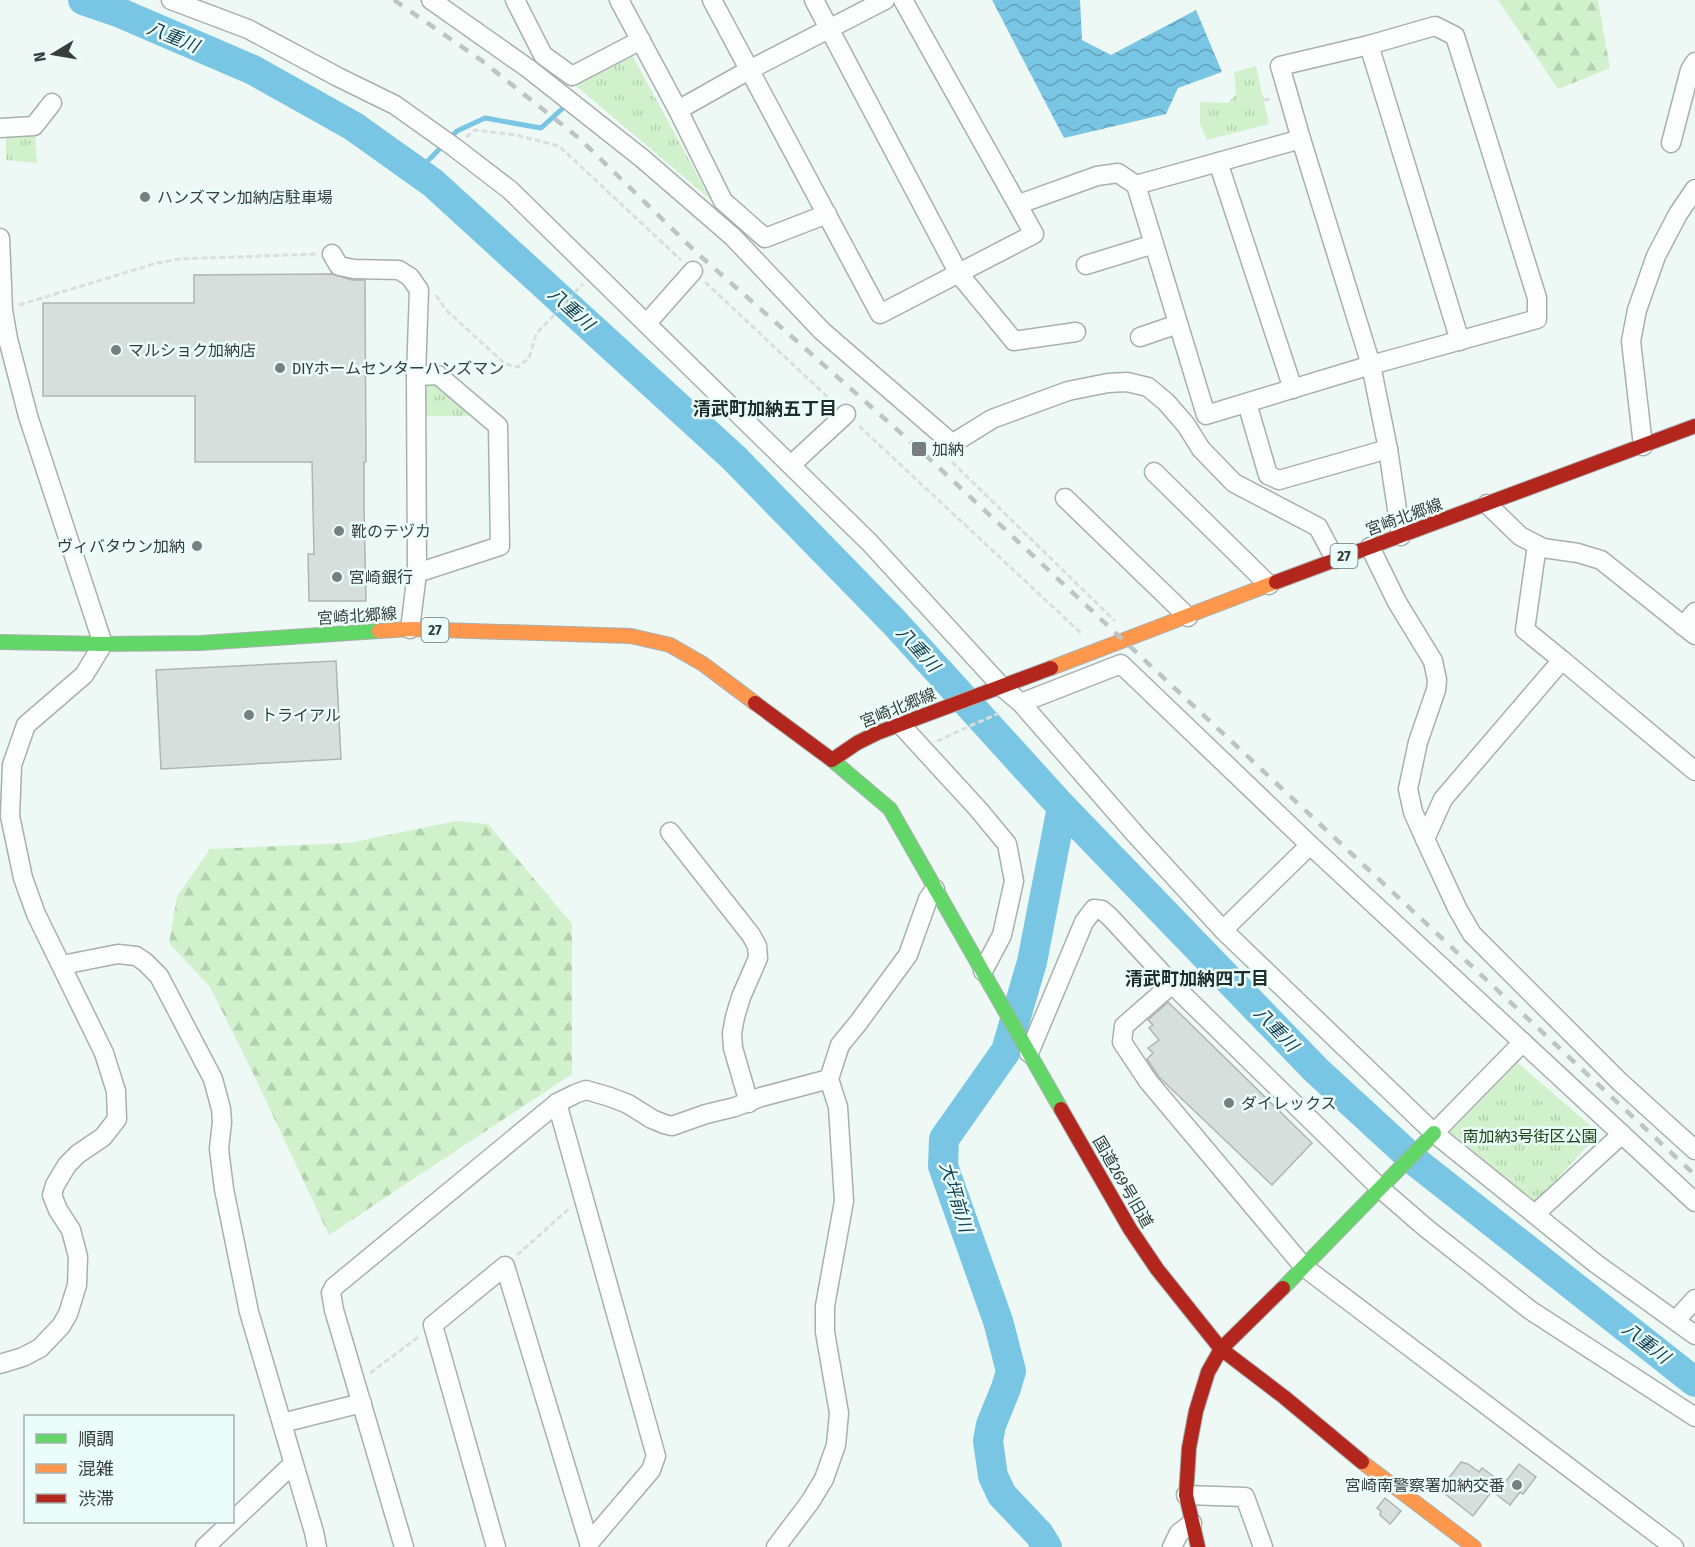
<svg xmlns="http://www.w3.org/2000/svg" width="1695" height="1547" viewBox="0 0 1695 1547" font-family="'Fira Sans Condensed','Noto Sans JP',sans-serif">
<defs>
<pattern id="grass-tufts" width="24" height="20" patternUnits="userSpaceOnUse" patternTransform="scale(1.5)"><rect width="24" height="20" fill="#d0f1cb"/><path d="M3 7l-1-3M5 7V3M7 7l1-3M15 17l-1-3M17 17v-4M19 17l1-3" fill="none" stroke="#b3d0af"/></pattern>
<pattern id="forest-firs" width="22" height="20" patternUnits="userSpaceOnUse" patternTransform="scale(1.5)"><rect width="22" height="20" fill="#d0f1cb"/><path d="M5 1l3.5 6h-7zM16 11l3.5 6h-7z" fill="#b3d0af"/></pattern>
<pattern id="water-waves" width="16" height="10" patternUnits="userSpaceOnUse" patternTransform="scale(1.5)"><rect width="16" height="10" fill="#79c5e4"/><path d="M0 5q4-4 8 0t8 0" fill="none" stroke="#64a1ba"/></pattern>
</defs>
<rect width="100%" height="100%" fill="#eef9f6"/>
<g fill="url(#grass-tufts)">
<path d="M631,53L710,199L575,85Z"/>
<path d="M1256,66L1269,124L1207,140L1200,124V102L1228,103L1236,94L1234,72Z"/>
<path d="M35,132L37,163L6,160V133Z"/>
<path d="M429,381L437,383L476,416H421V388Z"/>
<path d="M1518,1063L1599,1133L1536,1202L1450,1132Z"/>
</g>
<g fill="url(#forest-firs)">
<path d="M1498,0H1598L1610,68L1558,89Z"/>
<path d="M456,821L488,824L572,924V1074L329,1235L252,1071L210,987L169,943L177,897L210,849L349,843Z"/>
</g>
<path fill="url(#water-waves)" d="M992,0H1080L1082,40L1111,55L1196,10L1222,72L1178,88L1166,114L1064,138Z"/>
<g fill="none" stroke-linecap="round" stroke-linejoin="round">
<path stroke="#79c5e4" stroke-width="5" d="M417,172L457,131L485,118L541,128L563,108"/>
<g stroke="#79c5e4" stroke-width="30">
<path d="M83,0L118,12L253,70L353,126L433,183L734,458L893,621L1062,807L1316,1070L1416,1162L1695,1382"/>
<path d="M1047,1547L1039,1534L1002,1495L993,1476L988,1441L991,1425L1006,1388L1011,1371L998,1321L943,1166L944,1139L1006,1051L1032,962L1062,807"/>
</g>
</g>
<g fill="#d7dfdc" stroke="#aeb5b3" stroke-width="1.5">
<path d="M332,274L352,280H365L366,462H364V504L366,601H309L308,554H314L312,462H195V396H43V303H194V275Z"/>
<path d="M336,661L341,759L161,769L156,670Z"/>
<path d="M1168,1002L1312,1143L1272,1185L1159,1077L1147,1059L1153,1053L1148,1048L1159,1040L1149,1028L1153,1025L1148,1020Z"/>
<path d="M1461,1462L1468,1464L1479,1472L1482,1468L1504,1484L1519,1464L1536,1477L1523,1494L1520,1492L1510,1505L1492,1491L1473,1516L1444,1493L1449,1486L1445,1483Z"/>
<path d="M1385,1498L1401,1511L1390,1524L1380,1515L1381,1511L1377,1508Z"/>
</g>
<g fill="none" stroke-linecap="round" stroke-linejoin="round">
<g stroke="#a8b0ae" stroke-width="21">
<g id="street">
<path d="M171,0L248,29L338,77L395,105L454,147L510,190L870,543L1002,687L1021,703L1136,835L1223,930L1434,1133L1595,1263L1695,1335"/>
<path d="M431,0L529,69L643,159L733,237L822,331L948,440L947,447L992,419L1068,391L1108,383L1127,382L1148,387L1166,402L1186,425L1201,449L1234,483L1318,527L1335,559"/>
<path d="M515,0L543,55L572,76L641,40"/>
<path d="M619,0L678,110L723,201L765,238L827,214"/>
<path d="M712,0L880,314L1034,234L903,0"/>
<path d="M814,0L959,274L1014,341L1076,332"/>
<path d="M1369,45L1460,341"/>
<path d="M678,110L749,70L885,0"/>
<path d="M0,128L34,126L52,103"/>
<path d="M1671,143L1690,70L1695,62"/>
<path d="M1218,162L1293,389"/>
<path d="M1136,185L1301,139"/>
<path d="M1019,204L1097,176L1118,173L1136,185L1206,415L1371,365L1537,319V298L1455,36L1435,26L1369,45L1280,66L1301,139L1371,365L1388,449L1401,536"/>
<path d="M0,238L3,310L8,339L28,416L103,644L84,675L26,725L12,765L10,816L23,878L36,914L104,1053L116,1091L117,1119L103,1137L78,1154L67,1165L55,1185L52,1195L58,1210L71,1230L78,1257L77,1285L68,1314L61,1326L40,1348L23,1357L0,1364"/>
<path d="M332,254L339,266L354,269L399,270L410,277L419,290L416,376L417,573L410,629"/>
<path d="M1086,265L1154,244"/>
<path d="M647,323L693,271"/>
<path d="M1140,337L1178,324"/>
<path d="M416,376L438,375L498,426L500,546L417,573"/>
<path d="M1247,403L1268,475L1279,480L1388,449"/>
<path d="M1643,446L1631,341L1637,310L1656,256L1678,214L1695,189"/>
<path d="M791,465L846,414"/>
<path d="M1154,472L1269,585"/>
<path d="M1065,498L1188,617"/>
<path d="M1487,504L1520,536L1543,548L1578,553L1601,560L1695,635"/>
<path d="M1537,545L1525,630L1562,660"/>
<path d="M1370,547L1397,602L1433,661L1437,680L1436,690L1418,742L1408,789L1413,812L1425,839L1457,908L1472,934L1620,1082L1695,1150"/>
<path d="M1683,626L1695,612"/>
<path d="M1021,703L1121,664L1310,845L1695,1202"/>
<path d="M900,724L978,809L1007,844L1014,881L1002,935L983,971"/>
<path d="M670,832L751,935L757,946L758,958L741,997L735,1017L732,1033L733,1048L749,1103"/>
<path d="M1425,839L1443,799L1562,660L1695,771"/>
<path d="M1223,930L1310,845"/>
<path d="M62,965L118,954L136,956L145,962L159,976L213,1079L221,1109L222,1122L219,1149L224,1189L249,1312L314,1532L317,1547"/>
<path d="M1172,984L1124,1026L1122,1042L1148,1081L1304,1267L1674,1547"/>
<path d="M1029,1053L1084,922L1094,909L1102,910L1110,917L1172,984L1381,1189L1426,1228L1530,1310L1695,1417"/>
<path d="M557,1103L656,1456L651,1470L589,1543"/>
<path d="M1434,1133L1523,1042"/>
<path d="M1535,1214L1622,1134"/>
<path d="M1676,1320L1695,1299"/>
<path d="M282,1423L362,1403"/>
<path d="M1186,1495L1245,1497L1263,1547"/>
<path d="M205,1547L293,1464"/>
<path d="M404,1547L334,1310L331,1293L334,1287L557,1103L575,1094L586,1090L610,1097L628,1104L652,1119L664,1124L672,1126L706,1114L735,1107L761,1097L829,1079"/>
<path d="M496,1547L433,1325L505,1266L589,1543"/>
<path d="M776,1547L810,1502L824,1479L836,1445L839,1413L825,1332V1306L844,1201L838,1107L829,1079L840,1045L858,1023L908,955L928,899L935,889"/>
<path d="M1172,1547L1179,1533L1192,1523"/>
</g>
</g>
<g stroke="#a8b0ae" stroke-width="16">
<g id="fast">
<path d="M0,642L103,644L201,643L379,631"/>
<path d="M832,760L890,809L1061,1109"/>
<path d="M1283,1288L1434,1133"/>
</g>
</g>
<g stroke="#a8b0ae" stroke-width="16">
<g id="slow">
<path d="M379,631L410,629L631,636L670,645L703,664L755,703"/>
<path d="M1051,668L1276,582"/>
<path d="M1362,1462L1474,1547"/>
</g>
</g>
<g stroke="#a8b0ae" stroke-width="16">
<g id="jam">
<path d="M1276,582L1695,426"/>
<path d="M755,703L832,760L857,743L877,733L1051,668"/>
<path d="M1061,1109L1130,1229L1157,1269L1221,1349L1284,1397L1362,1462"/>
<path d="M1198,1547L1186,1495L1189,1448L1196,1411L1208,1372L1221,1349L1283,1288"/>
</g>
</g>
<g stroke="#dadedc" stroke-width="3" stroke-dasharray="6 3" stroke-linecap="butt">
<path d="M1264,100L1273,98"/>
<path d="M466,137L475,130L516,135L559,146L681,260"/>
<path d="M705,282L834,403"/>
<path d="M436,295L446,310L505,364L518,367L529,358L536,334L583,284"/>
<path d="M19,305L157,263L179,259L318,254"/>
<path d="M859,426L1082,634"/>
<path d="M952,462L1115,621"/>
<path d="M937,741L999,713"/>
<path d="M517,1255L571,1207"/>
<path d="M370,1373L420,1336"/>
</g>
<use href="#street" stroke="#fcfefe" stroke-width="18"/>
<use href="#fast" stroke="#63d668" stroke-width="14"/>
<use href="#slow" stroke="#ff974d" stroke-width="14"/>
<use href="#jam" stroke="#b3261e" stroke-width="14"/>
<path stroke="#bfc3c1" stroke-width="4.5" stroke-dasharray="10 10" stroke-linecap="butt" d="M394,0L481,60L580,139L697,253L919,449L1695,1175"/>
</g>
<g fill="#767f7d" stroke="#eafdf9" stroke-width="2">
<circle cx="145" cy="197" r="6"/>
<circle cx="116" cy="350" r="6"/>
<circle cx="280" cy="368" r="6"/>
<rect x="911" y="441" width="16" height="16" rx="3"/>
<circle cx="339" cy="531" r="6"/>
<circle cx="197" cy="546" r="6"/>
<circle cx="337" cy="577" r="6"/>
<circle cx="249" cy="715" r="6"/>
<circle cx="1229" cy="1103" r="6"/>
<circle cx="1517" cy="1485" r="6"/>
</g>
<g text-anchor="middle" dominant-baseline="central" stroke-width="5" stroke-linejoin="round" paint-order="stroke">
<g fill="#eafdf9" stroke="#6c7775" stroke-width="1.5">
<rect x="1330.5" y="544" width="27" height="24" rx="4.5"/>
<rect x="421.5" y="618" width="27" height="24" rx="4.5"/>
</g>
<g font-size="15" font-weight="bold" fill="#363e3c">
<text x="1344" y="556">27</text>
<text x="435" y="630">27</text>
</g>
<g font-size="16" fill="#363e3c" stroke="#eafdf9" text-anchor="start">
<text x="157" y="197">ハンズマン加納店駐車場</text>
<text x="128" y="350">マルショク加納店</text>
<text x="292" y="368">DIYホームセンターハンズマン</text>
<text x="932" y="449">加納</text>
<text x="351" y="531">靴のテヅカ</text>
<text x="185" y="546" text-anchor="end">ヴィバタウン加納</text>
<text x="349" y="577">宮崎銀行</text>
<text x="261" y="715">トライアル</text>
<text x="1241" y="1103">ダイレックス</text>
<text x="1505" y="1485" text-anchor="end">宮崎南警察署加納交番</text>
</g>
<g font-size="16" fill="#363e3c" stroke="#eafdf9">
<text transform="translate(1404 517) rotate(-20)">宮崎北郷線</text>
<text transform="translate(357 616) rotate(-4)">宮崎北郷線</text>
<text transform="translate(898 708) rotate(-22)">宮崎北郷線</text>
<text transform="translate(1123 1182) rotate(60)">国道269号旧道</text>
</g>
<g font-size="16" fill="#214514" stroke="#eafdf9">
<text x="1530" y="1136">南加納3号街区公園</text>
</g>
<g font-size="18" font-style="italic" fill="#154255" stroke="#eafdf9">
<text transform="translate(173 37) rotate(22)">八重川</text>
<text transform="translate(571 309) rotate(42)">八重川</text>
<text transform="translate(918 649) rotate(48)">八重川</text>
<text transform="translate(1276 1029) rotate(46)">八重川</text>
<text transform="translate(956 1197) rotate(73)">大坪前川</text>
<text transform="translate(1646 1343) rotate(38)">八重川</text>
</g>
<g font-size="18" font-weight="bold" fill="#1f2e2b" stroke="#eafdf9">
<text x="765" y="409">清武町加納五丁目</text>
<text x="1197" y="979">清武町加納四丁目</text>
</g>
</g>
<rect x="24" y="1415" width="210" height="108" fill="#eafdf9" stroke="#a2b1ad" stroke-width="1.5"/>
<rect x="36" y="1434" width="30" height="9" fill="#63d668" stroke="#a2b1ad" stroke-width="1.5"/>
<text x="78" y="1445" font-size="18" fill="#363e3c">順調</text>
<rect x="36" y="1464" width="30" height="9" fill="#ff974d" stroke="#a2b1ad" stroke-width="1.5"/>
<text x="78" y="1475" font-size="18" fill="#363e3c">混雑</text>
<rect x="36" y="1494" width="30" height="9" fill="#b3261e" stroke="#a2b1ad" stroke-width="1.5"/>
<text x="78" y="1505" font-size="18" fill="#363e3c">渋滞</text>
<g transform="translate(54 54) rotate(259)" stroke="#eafdf9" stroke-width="4.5" paint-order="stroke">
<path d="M0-4.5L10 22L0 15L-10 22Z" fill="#363e3c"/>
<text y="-9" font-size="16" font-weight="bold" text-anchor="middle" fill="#363e3c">N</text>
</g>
</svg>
